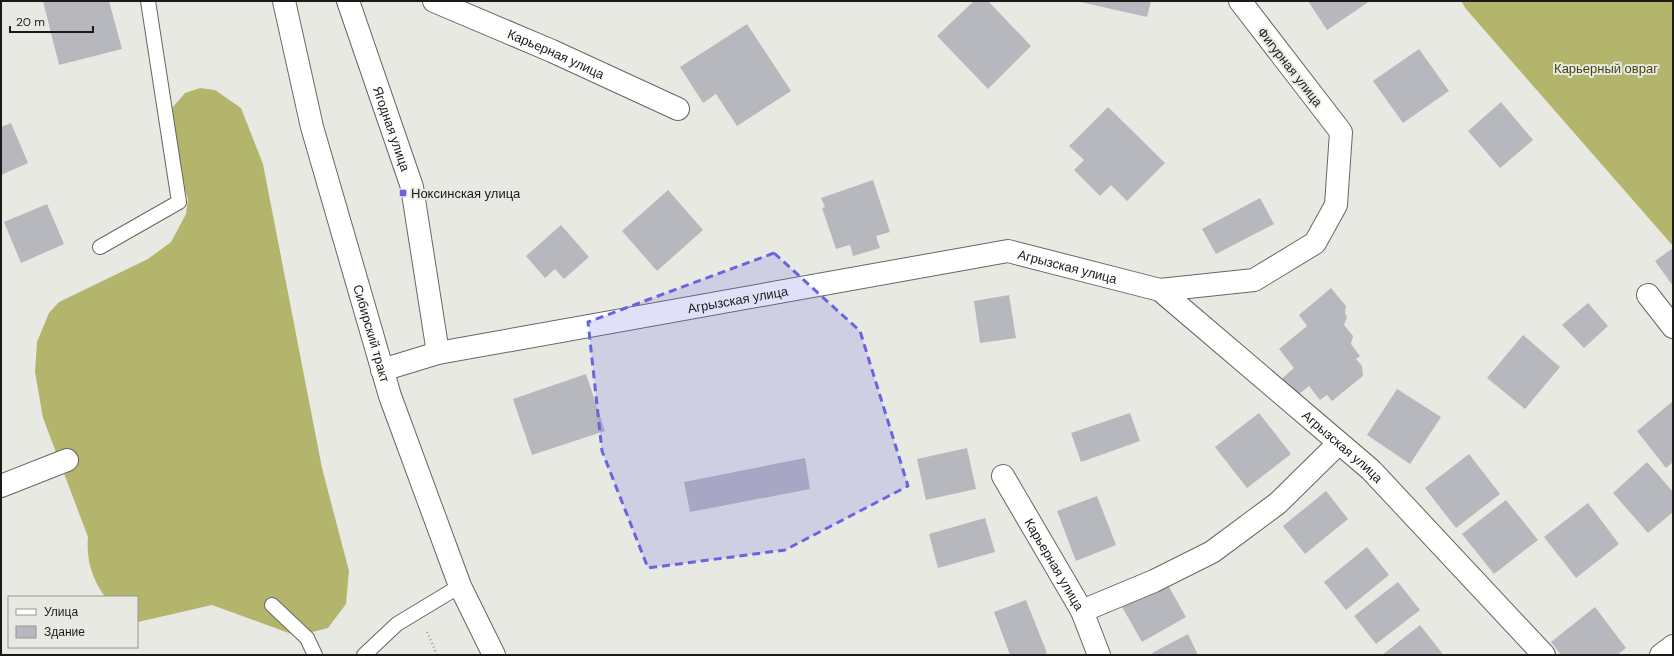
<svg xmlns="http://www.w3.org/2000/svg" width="1674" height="656" viewBox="0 0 1674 656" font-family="'DM Sans',sans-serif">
<rect width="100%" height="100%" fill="#e9e9e3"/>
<g fill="#b4b56d">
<path d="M1461,1H1673V246L1466,9Z"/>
<path d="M200,88L215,90L241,108L263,164L322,468L349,571L346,604L328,628L297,636L212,605L138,622L137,597H105C92,578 86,560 88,537L43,418L35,372L37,342L49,313L59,302L148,259L171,242L186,214L188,199L166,131V115L185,93Z"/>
</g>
<g fill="#b7b8be">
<path d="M43,1H109L122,49L59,65Z"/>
<path d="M974,1H988L1031,46L988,89L937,36Z"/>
<path d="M1076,1H1151L1147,17Z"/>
<path d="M1308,1H1370L1327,30Z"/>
<path d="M747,24L791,91L737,126L716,94L703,103L680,67Z"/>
<path d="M1419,49L1449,91L1403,123L1373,81Z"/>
<path d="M1501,102L1533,140L1500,168L1468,131Z"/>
<path d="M1108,107L1165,163L1127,201L1111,185L1100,196L1074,170L1084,160L1069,146Z"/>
<path d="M11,123L28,163L1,175V127Z"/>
<path d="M873,180L890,232L876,236L880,248L853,256L850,245L836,249L822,208L825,207L821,198Z"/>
<path d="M668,190L703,230L657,271L622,231Z"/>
<path d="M1260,198L1274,224L1216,254L1202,229Z"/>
<path d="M47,204L64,244L21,263L4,222Z"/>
<path d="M561,225L589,257L564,279L555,269L545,278L526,256Z"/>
<path d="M1673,248V286L1655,261Z"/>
<path d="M1331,288L1346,306L1345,313L1347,317L1344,325L1353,336L1351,344L1360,356L1356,359L1362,366L1363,376L1332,401L1327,395L1320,400L1309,386L1293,399L1277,383L1294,368L1279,349L1307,326L1299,315Z"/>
<path d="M1009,295L1016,338L980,343L974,301Z"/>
<path d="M1588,303L1608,326L1584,348L1562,325Z"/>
<path d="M1523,335L1560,367L1525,409L1487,378Z"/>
<path d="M586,374L605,431L532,455L513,399Z"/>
<path d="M1397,389L1441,417L1410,464L1367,435Z"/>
<path d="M1673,401V462L1666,468L1637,431Z"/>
<path d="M1130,413L1140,441L1081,462L1071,433Z"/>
<path d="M1259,413L1291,454L1247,488L1215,447Z"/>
<path d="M967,448L976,489L926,500L917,459Z"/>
<path d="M1469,454L1500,494L1456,528L1425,488Z"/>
<path d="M805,458L810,489L690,512L684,482Z"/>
<path d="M1647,462L1673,492V512L1648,533L1613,493Z"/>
<path d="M1326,491L1348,519L1305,554L1283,526Z"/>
<path d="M1097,496L1116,545L1076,561L1057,511Z"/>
<path d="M1506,500L1538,540L1494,574L1462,534Z"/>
<path d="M1588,503L1619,544L1576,578L1544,537Z"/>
<path d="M985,518L995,552L938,568L929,534Z"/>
<path d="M1367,547L1389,575L1346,610L1324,582Z"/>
<path d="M1165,580L1186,617L1142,642L1121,605Z"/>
<path d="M1398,582L1420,610L1376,644L1354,616Z"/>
<path d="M1026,600L1047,653L1042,655H1010L994,612Z"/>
<path d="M1595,607L1626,648L1617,655H1561L1551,642Z"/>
<path d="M1420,625L1442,653L1439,655H1382Z"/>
<path d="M1188,634L1198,655H1154L1152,653Z"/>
</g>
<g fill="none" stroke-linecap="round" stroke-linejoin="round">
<g stroke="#676761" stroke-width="16">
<g id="service">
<path d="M100,247L179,202L148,1"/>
<path d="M272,605L307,638L315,655"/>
<path d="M364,655L397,624L460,586"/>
</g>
</g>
<g stroke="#676761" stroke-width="24">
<g id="minor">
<path id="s1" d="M348,1L412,187L438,353"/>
<path id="s2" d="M434,1L552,51L678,109"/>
<path d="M1160,290L1254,280L1315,243L1336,205L1341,132L1240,1"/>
<path d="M1648,295L1673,327"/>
<path id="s3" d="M382,370L438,353L1008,251L1160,290L1371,470L1544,655"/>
<path id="s4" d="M1003,476L1082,611L1099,655"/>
<path d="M1,486L67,460"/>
<path d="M1082,611L1154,581L1212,552L1278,503L1339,443"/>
<path d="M1661,655L1673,646"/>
</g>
</g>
<g stroke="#676761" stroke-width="24">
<g id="primary">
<path id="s5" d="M284,1L312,127L390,396L460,586L494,655"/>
</g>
</g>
<path stroke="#a0a09c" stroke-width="2.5" stroke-dasharray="1 3" stroke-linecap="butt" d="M427,632L437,655"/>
<use href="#service" stroke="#fff" stroke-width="14"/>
<use href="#minor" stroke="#fff" stroke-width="22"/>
<use href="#primary" stroke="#fff" stroke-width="22"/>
</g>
<path fill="#6965df" fill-opacity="0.2" stroke="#6965df" stroke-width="3" stroke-dasharray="8 5" stroke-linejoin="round" d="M774,253L860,331L908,486L785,550L648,568L602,451L588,322Z"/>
<rect fill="#6965df" stroke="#e9e9e3" stroke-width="1.5" x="399" y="189" width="8" height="8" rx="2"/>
<g text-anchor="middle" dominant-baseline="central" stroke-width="4" stroke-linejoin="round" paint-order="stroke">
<g font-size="13" fill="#1a1a18" stroke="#e9e9e3">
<text stroke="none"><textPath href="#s2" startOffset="133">Карьерная улица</textPath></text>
<text transform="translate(1290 67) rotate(52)">Фигурная улица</text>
<text stroke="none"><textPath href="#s1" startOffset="135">Ягодная улица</textPath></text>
<text stroke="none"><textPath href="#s3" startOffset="699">Агрызская улица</textPath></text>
<text stroke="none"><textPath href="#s3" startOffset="363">Агрызская улица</textPath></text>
<text stroke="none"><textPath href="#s5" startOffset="344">Сибирский тракт</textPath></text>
<text stroke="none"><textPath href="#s3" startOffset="1035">Агрызская улица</textPath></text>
<text stroke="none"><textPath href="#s4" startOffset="102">Карьерная улица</textPath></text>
</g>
<g font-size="13" fill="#46450d" stroke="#e9e9e3">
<text x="1606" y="68">Карьерный овраг</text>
</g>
<g font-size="13" fill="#1a1a18" stroke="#e9e9e3" text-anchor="start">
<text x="411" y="193">Ноксинская улица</text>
</g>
</g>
<rect width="1674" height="656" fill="none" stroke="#1a1a18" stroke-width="4"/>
<rect x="8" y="596" width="130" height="52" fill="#e9e9e3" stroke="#969692"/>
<rect x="16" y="609" width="20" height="6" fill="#ffffff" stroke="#969692"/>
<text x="44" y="616" font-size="12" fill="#1a1a18">Улица</text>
<rect x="16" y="626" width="20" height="12" fill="#b7b8be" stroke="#969692"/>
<text x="44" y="636" font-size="12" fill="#1a1a18">Здание</text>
<path d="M10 26v6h83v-6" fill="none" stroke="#1a1a18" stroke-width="2"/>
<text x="16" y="26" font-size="12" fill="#1a1a18" stroke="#e9e9e3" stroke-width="3" paint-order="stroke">20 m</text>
</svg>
